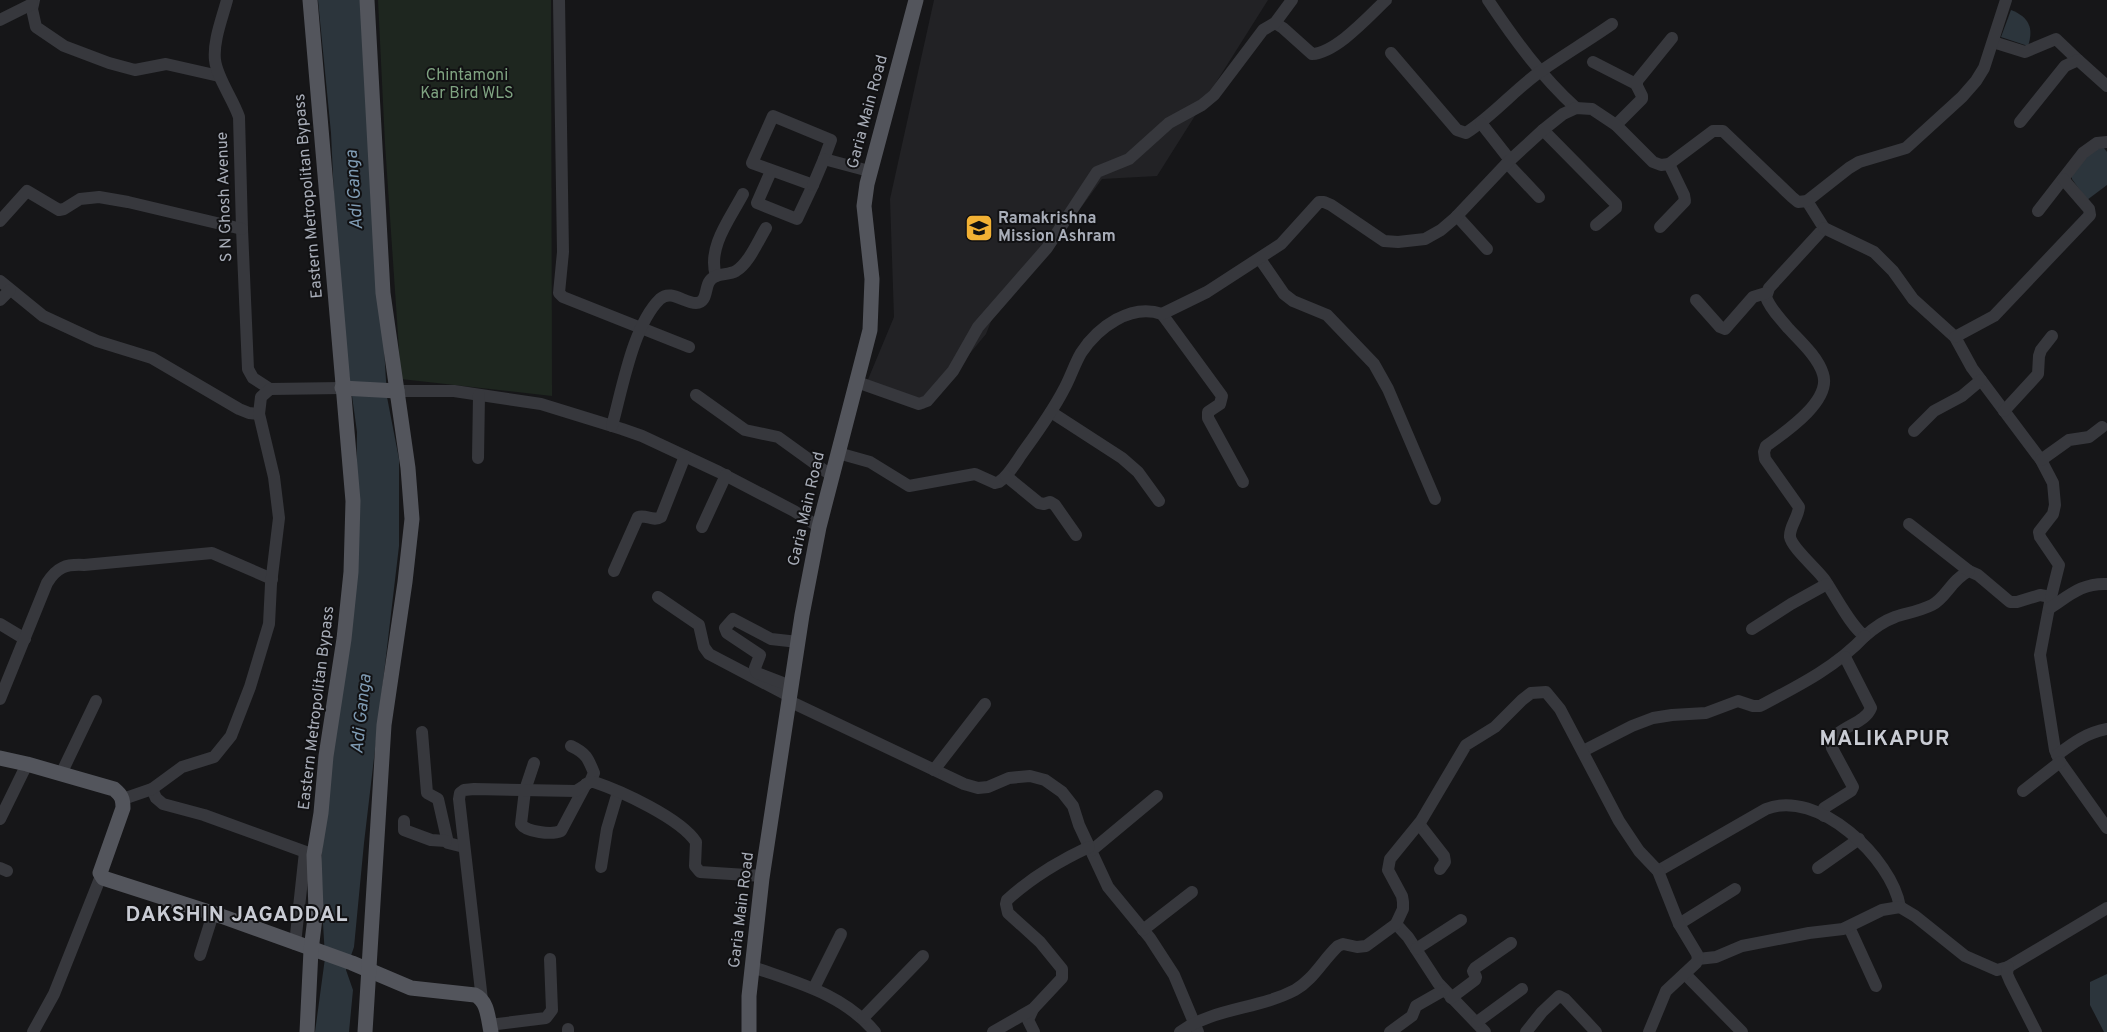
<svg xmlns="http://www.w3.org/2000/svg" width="2107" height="1032" viewBox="0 0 2107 1032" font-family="Overpass,sans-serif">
<rect width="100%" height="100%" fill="#161618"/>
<path fill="#222225" d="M934,0H1268L1157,176L1102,179L1044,258L994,314L986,334L924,409L864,389L894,317L890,199Z"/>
<path fill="#1e261f" d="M378,0H551L552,396L401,379L385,144Z"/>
<g fill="#2c353c">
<path d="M318,0H363L387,397L399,459V546L364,843L354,947L346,970L353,990L349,1032H315L325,958L320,870L333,747L355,587L357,432L339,302L331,133Z"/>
<path d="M2011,10C2029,17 2034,28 2028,46L2001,37Z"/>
<path d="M2093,147L2104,148L2107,152V185L2087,200L2072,179L2071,169Z"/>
<path d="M2107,974V1032H2104L2090,1005V982Z"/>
</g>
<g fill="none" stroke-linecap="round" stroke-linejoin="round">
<g stroke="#37383d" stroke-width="12">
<path d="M34,0L32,9L36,27L64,46L109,63L135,70L166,64L219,76"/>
<path d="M227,0C222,19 213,41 215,60C217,78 233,99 239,117L242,229L248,369L253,378L270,389"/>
<path d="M559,0L563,252L559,293L563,297L689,347"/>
<path d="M1488,0C1514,39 1541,76 1576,108"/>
<path d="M0,20L32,4"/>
<path d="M1275,23L1283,28L1312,54C1336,53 1369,16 1386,0"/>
<path d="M1993,42L2025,52L2056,39L2078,60"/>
<path d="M1391,53L1457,130L1466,133C1494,115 1515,89 1541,71C1564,55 1589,40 1612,24"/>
<path d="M1593,62L1636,84"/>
<path d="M2020,122L2065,66L2078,60L2107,86"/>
<path d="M1481,123L1510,160"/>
<path d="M1616,125L1642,99V96L1637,86V81L1672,38"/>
<path d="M1543,130L1616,204V208L1596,225"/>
<path d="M1507,163L1539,197"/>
<path d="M771,171L757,203L797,219L813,185L752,163L773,116L831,140L824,159L869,171"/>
<path d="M813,185L824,159"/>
<path d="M1807,201L1824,228L1769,288L1766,297C1770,309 1780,318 1788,328C1800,341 1818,357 1823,374C1832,401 1784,433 1766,446L1764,452L1765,459L1799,507C1798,518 1789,527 1790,537C1792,548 1817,569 1824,579C1834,593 1852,629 1865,636C1874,628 1884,621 1895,617C1907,613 1920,611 1932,605C1946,598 1951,580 1969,571L1978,575L2010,602H2017L2040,595L2051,597L2040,655L2055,750L2060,762L2107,828"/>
<path d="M2038,211L2083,153L2097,143L2107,142"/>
<path d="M1457,216L1487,249"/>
<path d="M0,221L27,191L59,210L64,209L80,199L99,197L128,202L242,229"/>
<path d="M1660,227L1685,201L1684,195L1669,164"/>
<path d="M1824,228L1874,252L1893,271L1913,299L1955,337L1972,368L2041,460L2053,483L2055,505L2053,514L2039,532L2040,537L2059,565L2051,597"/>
<path d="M1260,259L1284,294L1293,301L1327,315L1374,364L1388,389L1435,499"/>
<path d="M716,276C707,247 730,219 743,194"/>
<path d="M0,281L43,316L97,341L152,358L239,409L249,413L259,414"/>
<path d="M0,300L10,290"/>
<path d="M1696,300L1720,327L1725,329L1753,297L1766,293"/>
<path d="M1162,314L1222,396L1220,404L1208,412V418L1243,482"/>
<path d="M1955,337L1994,316L2090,215L2089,209L2063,179"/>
<path d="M857,382L919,404L927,401L953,371L978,327L1047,248L1097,172L1129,159L1169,123L1202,105L1214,95L1263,30L1275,23L1292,0"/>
<path d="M397,391H454L541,404L622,429L642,436L719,472L794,511L819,527"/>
<path d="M696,395L745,430L778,437L832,476"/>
<path d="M2004,411L2038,374L2039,356L2041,350L2052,336"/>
<path d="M1051,412L1122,458L1138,472L1159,501"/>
<path d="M612,426C622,390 633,325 660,299C671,289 684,303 696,303C707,303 705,289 709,282C715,272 727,276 736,271C749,263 758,241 766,228"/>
<path d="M1914,431L1934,411L1962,396L1981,380"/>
<path d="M838,453L870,462L909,486L975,474L995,483L999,482C1008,476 1015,464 1021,455C1036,434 1051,414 1063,391C1070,379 1074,365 1081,353C1098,327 1131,303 1162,314L1207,292L1281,244L1319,202H1324L1331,205L1384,241L1398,242L1425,239L1441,230L1455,218L1507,163L1543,130L1563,114L1576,108L1592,109L1616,125L1653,162L1661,165L1669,164L1713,131H1723L1792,197L1798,202L1807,201L1849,168L1859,162L1906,148L1962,97L1976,81L1984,68L2006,0"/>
<path d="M478,458L479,395"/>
<path d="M2041,460L2069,440L2089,437L2102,427"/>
<path d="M1006,476L1039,503L1044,504L1050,502L1055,505L1076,535"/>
<path d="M1909,524L1969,571"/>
<path d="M702,527L726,475"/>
<path d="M614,571L638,517C646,514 653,522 661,517L685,456"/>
<path d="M658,597L699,625L704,647L709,654L789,696"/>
<path d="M2050,608C2070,595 2082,583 2107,584"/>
<path d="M0,624L25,639"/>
<path d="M1752,629L1791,604L1827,584"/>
<path d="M791,686L757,673L755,668L760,655L727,633L725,628L733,619L771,639L798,642"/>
<path d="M0,699L47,583C57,567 66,564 84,565L212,553L272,579"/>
<path d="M789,701L964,784L978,788L988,787L1009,778L1030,776L1045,780L1062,792L1073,806L1079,825L1108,887L1150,938L1174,975L1198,1032"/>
<path d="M422,732L427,793L438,799L448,843L464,847"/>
<path d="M571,746C586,753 588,758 594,773L590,782"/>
<path d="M1583,751L1632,726L1653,718L1672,715L1706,713L1738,701L1753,706H1760C1798,686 1836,667 1865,636"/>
<path d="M2057,755C2073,743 2086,733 2107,729"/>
<path d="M534,763L525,790L521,824C526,832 552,835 561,831L586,784"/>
<path d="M934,770L985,704"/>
<path d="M61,774L96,701"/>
<path d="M152,789L156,798L163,804L204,815L314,855"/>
<path d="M2023,791L2060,762"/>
<path d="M123,799L152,789L182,767L214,757L231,736L250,687L269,624L271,584L279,518L274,477L259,414L261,397L270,389L342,388"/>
<path d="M1824,816V808L1851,791L1853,787L1832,748L1831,742C1839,726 1865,724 1871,708L1845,657"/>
<path d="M0,819L27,764"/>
<path d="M404,821V830L431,840L446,841"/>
<path d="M1419,824L1444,856L1445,862L1440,869"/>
<path d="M1091,851L1157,796"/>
<path d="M601,867L607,829L618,792"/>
<path d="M0,868L7,871"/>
<path d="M1818,868L1859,839"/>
<path d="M1658,871L1766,809C1817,788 1892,858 1900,907"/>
<path d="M1396,924L1408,937L1438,983L1485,1032"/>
<path d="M1679,924L1735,889"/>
<path d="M1849,927L1876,986"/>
<path d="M1143,930L1192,892"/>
<path d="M295,944L305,852"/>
<path d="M1416,949L1461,920"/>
<path d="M200,955L213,914"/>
<path d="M1698,959L1716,957L1742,946L1809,933L1843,929L1882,910L1900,907L1915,916L1965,956L1997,970L2008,967L2107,908"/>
<path d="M753,967C798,983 843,994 875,1032"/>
<path d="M2008,967L2007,974L2010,981L2036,1032"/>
<path d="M1685,974L1742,1032"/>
<path d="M814,988L841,934"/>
<path d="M1451,998L1475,980L1476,977L1473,971L1475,968L1511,943"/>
<path d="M482,1000L459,799L460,793L464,790L474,789L576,791L590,782H594C621,791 680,818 696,842L695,866L700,872L762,876"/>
<path d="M1033,1009L1028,1020L1034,1032"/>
<path d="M863,1018L923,956"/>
<path d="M1477,1022L1522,989"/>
<path d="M489,1025L546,1018L552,1010L550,959"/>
<path d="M33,1032L54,994L101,876"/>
<path d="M568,1032V1029"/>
<path d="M993,1032L1033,1009L1062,978V969L1040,942L1008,913L1006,904L1007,900C1032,877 1059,861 1089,847"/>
<path d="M1180,1032C1213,1008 1259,1009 1295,990C1313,980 1323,960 1338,946L1343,944L1357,947L1366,946L1396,924L1403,909V902L1402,896L1388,870L1390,859L1421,821L1466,745L1495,727L1522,700L1531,693L1546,692L1560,709L1619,821L1639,851L1658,871L1679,924L1697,954L1698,959L1696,963L1666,991L1649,1032"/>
<path d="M1390,1032L1412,1016L1416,1006L1444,990"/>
<path d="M1526,1032L1542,1012L1559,996L1565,999L1596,1032"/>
</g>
<g stroke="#53555c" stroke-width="15">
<path d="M342,388L397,391"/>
<path d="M0,758L27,764L114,789C121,795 123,798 123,808L100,873L103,878L221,916L352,963L411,988L475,995C488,1001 488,1019 491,1032"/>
<path d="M307,1032L311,950L316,910L314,855L321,813L326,756L344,639L351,572L353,501L310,0"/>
<path d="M365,1032L384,725L405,582L412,519L408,468L383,293L367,0"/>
<path d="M749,1032V996L762,878L802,615L819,527L870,330L872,279L864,206L867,184L916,0"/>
</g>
</g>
<defs>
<g id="school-square" transform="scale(1.4375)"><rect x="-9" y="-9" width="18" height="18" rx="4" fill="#f2b134" stroke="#111113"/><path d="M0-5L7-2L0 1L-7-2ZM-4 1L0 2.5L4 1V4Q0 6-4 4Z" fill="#111"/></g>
</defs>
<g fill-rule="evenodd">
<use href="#school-square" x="979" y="228"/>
</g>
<g text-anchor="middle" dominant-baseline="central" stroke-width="4" stroke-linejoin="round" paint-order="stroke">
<g font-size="16" fill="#7fa381" stroke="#111113">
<text x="467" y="76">Chintamoni<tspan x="467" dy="18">Kar Bird WLS</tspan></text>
</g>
<g font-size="16" fill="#a8adb8" stroke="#111113">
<text transform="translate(868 112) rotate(-75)">Garia Main Road</text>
<text transform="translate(309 196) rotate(-95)">Eastern Metropolitan Bypass</text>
<text transform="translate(225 197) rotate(-92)">S N Ghosh Avenue</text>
<text transform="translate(807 509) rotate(-77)">Garia Main Road</text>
<text transform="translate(317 708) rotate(-83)">Eastern Metropolitan Bypass</text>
<text transform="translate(742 910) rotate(-83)">Garia Main Road</text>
</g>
<g font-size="16" font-weight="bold" fill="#a8adb8" stroke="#111113" text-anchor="start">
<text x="998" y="219">Ramakrishna<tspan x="998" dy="18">Mission Ashram</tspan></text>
</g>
<g font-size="18" font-style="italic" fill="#7f9bb3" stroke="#111113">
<text transform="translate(355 190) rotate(-94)">Adi Ganga</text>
<text transform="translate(362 714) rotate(-84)">Adi Ganga</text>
</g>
<g font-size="21" font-weight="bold" letter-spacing="1" fill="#c9ccd4" stroke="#111113">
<text x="1885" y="739">MALIKAPUR</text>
<text x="237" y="915">DAKSHIN JAGADDAL</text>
</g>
</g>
</svg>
